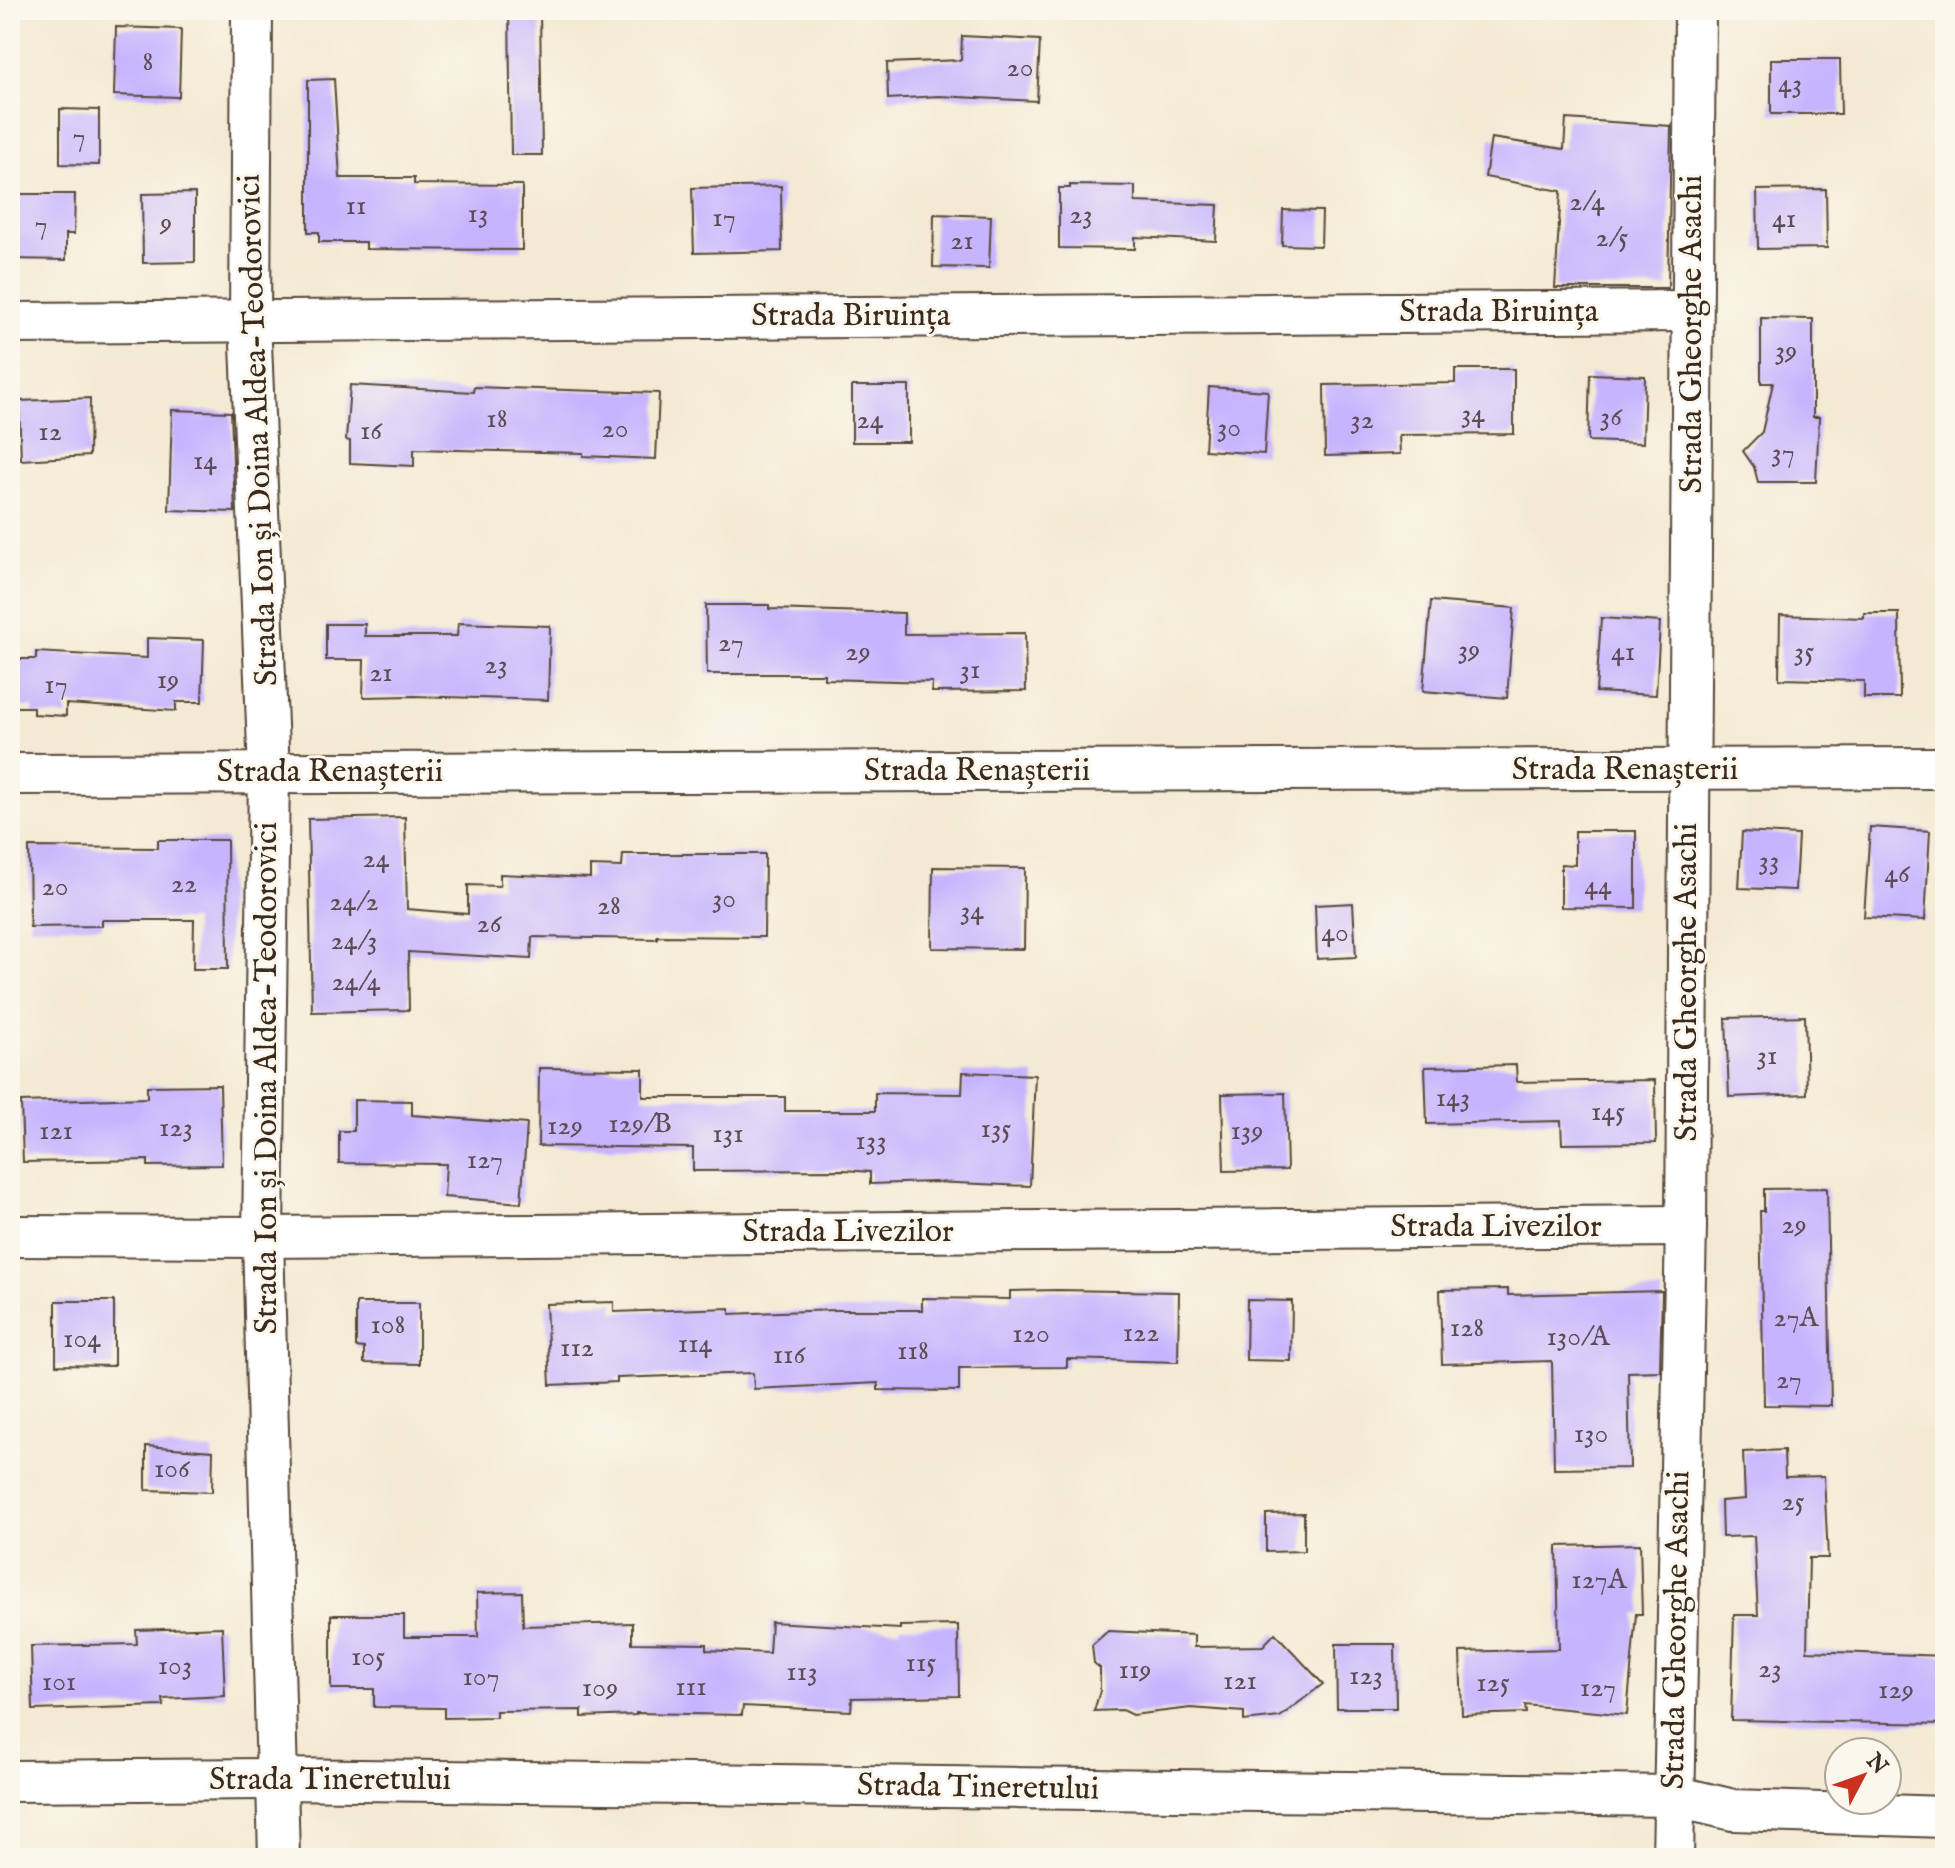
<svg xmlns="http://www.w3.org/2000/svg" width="1955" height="1868" viewBox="0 0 1955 1868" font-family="'IM FELL English',serif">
<rect width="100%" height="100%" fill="#fbf7ec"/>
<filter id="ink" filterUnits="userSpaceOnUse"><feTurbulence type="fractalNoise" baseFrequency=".0125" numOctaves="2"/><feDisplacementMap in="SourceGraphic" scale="16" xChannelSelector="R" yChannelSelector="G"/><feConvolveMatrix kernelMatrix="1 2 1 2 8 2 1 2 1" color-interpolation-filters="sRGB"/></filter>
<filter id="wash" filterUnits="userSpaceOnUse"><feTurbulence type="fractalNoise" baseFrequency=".006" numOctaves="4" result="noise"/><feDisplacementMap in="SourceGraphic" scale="32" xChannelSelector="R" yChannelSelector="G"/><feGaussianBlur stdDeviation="1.8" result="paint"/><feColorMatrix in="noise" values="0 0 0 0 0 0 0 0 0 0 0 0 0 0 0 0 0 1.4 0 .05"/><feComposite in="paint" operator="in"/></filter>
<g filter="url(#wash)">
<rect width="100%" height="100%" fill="#f4ead3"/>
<g id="blocks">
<g fill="#c6b4fe">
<path d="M509,10H540L542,155H511Z"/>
<path d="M116,27L181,29L179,97L114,95Z"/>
<path d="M962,36L1040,40L1037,101L939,96L888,99L887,63L961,60Z"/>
<path d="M1771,59H1840L1841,114H1771Z"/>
<path d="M334,79L340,178H414V184L522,185V250L366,249V242H319V232H308V80Z"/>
<path d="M60,109L99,110V165L60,164Z"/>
<path d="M1566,119L1671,126L1668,288H1555L1561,191L1485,177L1491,138L1564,149Z"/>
<path d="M1070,185L1135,186V202L1218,205L1216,241L1135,237V249L1059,248V188H1070Z"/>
<path d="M781,186L782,251L694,253L692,188Z"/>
<path d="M1826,189L1827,248L1758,249L1757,190Z"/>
<path d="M195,193V262L143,263L142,194Z"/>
<path d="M10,194H75L74,234H66V260L10,259Z"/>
<path d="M1283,210L1322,211L1321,246L1282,245Z"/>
<path d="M934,214L991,216L989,268L933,267Z"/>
<path d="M1761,318L1813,319V417H1819L1816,482H1758L1754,467L1743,451L1762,432L1773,383H1761Z"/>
<path d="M1455,369H1514V434L1399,435L1400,454L1325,456L1324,385L1455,383Z"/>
<path d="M1590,374L1645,376L1643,443L1588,441Z"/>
<path d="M350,385L473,392L474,387L659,393L656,459L583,456V453L414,449V466L350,463V441L346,440Z"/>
<rect x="852" y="386" width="57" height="56"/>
<path d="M1209,387L1268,391L1264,454L1205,450Z"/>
<path d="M90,398L89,456L21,460L19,401Z"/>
<path d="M172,410L231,412L235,512L169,510Z"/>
<path d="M1431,601L1514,608L1507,698L1423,691Z"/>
<path d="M706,605H769V609L904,613V634L1025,633L1026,691L932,692V682L824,679V674H707Z"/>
<path d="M1864,613H1899L1900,698H1864V681L1779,679L1780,615L1864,618Z"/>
<path d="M1601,618L1660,622L1656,695L1596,692Z"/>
<path d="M458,623L550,626L548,700L414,696L363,697L364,660H326V624H365V636H457Z"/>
<path d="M147,638L204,640L202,702H176V711L66,704V716L33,714V707H10V659H36V652L147,658Z"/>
<path d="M405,817L407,909L468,914V885L500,886V874L590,878V866L622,867L623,854H765L764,937L657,936V939L532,937L531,959L408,952L409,1010L312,1012L308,819Z"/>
<path d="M1870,827L1930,831L1925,920L1864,917Z"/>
<path d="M1575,831H1636V908L1561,907V864L1575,865Z"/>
<path d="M1742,832L1798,835L1795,890L1739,888Z"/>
<path d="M158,840H227L228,969H193L194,920H102V926L30,927L29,847L158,848Z"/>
<path d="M933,867L1025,868L1024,949L932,948Z"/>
<path d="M1353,903L1356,957L1317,959L1315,905Z"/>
<path d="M1805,1016L1807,1094L1729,1097L1726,1018Z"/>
<path d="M1516,1065L1517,1082L1655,1080L1656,1143L1562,1144L1561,1121L1427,1124L1425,1067Z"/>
<path d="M539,1068L643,1069V1097H785V1111H875V1093L962,1094L963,1072L1035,1075L1030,1186L933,1182L870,1184V1172L845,1170L693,1171V1148L538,1146Z"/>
<path d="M220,1085L222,1165L148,1166V1160L23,1162L21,1102L147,1098V1086Z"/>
<path d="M1285,1093L1287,1170L1224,1171L1222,1094Z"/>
<path d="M354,1100L412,1101V1115L527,1124L521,1203L444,1197L446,1164L339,1163V1131H354Z"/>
<path d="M1827,1188L1831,1406L1764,1405L1760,1211H1764V1189Z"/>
<path d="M1508,1289V1295L1662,1291L1660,1371L1628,1372L1630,1468L1554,1469L1552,1361L1442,1364L1440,1290Z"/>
<path d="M1057,1290L1179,1292L1178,1362L1067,1359V1367L959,1368V1391L878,1390V1383L754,1389L753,1373L617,1378V1382L550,1385L546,1304L614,1302V1312L730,1308V1314L835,1310H922V1298L1010,1299V1291Z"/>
<path d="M1247,1300L1292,1301L1291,1361L1246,1360Z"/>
<path d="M56,1301H114V1366L56,1365Z"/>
<path d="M356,1303H419V1364L364,1363V1348L356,1347Z"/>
<path d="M146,1446L213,1451L212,1492L146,1490Z"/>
<path d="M1784,1450L1785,1477L1824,1476L1828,1558H1809L1807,1651L1945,1656V1724L1731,1720L1734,1615H1758L1754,1536L1722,1537L1721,1501L1745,1499L1743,1452Z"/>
<path d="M1304,1513V1551L1266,1552V1514Z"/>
<path d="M1640,1544L1642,1614H1636L1627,1715L1525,1705L1526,1713L1462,1715L1460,1652L1559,1649L1557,1546Z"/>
<path d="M522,1592L523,1626L632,1623V1643L707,1644V1650L769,1653L771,1622L900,1629V1626L958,1625L959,1696L852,1698L851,1711L743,1706L742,1715L636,1713V1715L582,1717V1710L496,1711V1717L444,1718V1708L374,1707V1689H331V1615H404V1637H478L477,1593Z"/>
<path d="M222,1627L225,1696L163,1699L164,1706L33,1710L31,1646L137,1644L136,1630Z"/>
<path d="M1108,1631L1194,1635V1647L1263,1646L1275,1633L1323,1684L1280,1717L1244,1721V1712L1191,1708L1132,1715L1122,1710L1094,1711L1100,1691V1668L1094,1663L1092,1645Z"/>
<path d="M1336,1644H1395L1396,1708H1337Z"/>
</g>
</g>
</g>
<g filter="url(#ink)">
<use href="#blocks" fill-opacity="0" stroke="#574739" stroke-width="2"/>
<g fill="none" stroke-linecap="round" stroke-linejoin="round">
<g stroke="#574739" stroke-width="44">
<g id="street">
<path d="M252,10L250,320L269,772L263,1237L279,1858"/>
<path d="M10,323L1692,311"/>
<path d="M10,774L1945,768"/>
<path d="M10,1236L263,1237L1686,1226"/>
<path d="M10,1781L278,1779L1674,1796L1733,1810L1945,1817"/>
<path d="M1673,1858L1686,1226L1695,10"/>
</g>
</g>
<use href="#street" stroke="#fff" stroke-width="40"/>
</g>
</g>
<g text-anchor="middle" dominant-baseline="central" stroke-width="6" stroke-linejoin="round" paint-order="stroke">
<g font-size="28" fill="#5e4c56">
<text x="148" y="62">8</text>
<text x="1020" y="68">20</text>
<text x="1790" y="84">43</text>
<text x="79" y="137">7</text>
<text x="1587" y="202">2/4</text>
<text x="356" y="206">11</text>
<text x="478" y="214">13</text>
<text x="1081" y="215">23</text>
<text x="724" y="218">17</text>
<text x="1784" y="219">41</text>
<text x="166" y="223">9</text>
<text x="41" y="225">7</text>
<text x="1612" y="238">2/5</text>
<text x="962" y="241">21</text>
<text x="1786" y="351">39</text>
<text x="1473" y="414">34</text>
<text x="1611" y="417">36</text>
<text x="497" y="419">18</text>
<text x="870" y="420">24</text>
<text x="1362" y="420">32</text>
<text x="1229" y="428">30</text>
<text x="615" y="429">20</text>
<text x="371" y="431">16</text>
<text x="50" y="432">12</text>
<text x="1783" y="453">37</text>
<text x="205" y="461">14</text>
<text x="731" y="643">27</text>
<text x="1469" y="650">39</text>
<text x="858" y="652">29</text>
<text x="1623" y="652">41</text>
<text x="1804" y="652">35</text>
<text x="496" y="665">23</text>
<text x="970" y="670">31</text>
<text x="381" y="673">21</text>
<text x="168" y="680">19</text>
<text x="56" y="685">17</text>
<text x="376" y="859">24</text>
<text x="1769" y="861">33</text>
<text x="1897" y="874">46</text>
<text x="184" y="884">22</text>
<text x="1598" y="886">44</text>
<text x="55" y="887">20</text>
<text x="724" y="899">30</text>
<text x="354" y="902">24/2</text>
<text x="609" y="906">28</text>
<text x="972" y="911">34</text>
<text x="489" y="924">26</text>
<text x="1335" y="933">40</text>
<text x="354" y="941">24/3</text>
<text x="356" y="982">24/4</text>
<text x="1767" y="1056">31</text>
<text x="1453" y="1098">143</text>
<text x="1608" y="1112">145</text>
<text x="640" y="1124">129/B</text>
<text x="565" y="1126">129</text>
<text x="176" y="1128">123</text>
<text x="996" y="1129">135</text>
<text x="56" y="1131">121</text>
<text x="1247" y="1131">139</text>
<text x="728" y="1134">131</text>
<text x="871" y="1141">133</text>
<text x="485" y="1160">127</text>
<text x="1794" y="1225">29</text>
<text x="1796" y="1318">27A</text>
<text x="388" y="1325">108</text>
<text x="1467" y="1328">128</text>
<text x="1141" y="1333">122</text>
<text x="1031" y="1334">120</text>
<text x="1578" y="1337">130/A</text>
<text x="82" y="1339">104</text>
<text x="695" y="1344">114</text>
<text x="577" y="1348">112</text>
<text x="913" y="1351">118</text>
<text x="789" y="1355">116</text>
<text x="1789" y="1380">27</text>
<text x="1591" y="1434">130</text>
<text x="172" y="1469">106</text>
<text x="1793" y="1502">25</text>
<text x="1599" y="1580">127A</text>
<text x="368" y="1657">105</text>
<text x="921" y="1663">115</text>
<text x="175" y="1666">103</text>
<text x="1770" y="1669">23</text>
<text x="1135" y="1670">119</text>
<text x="802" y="1672">113</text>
<text x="1366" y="1676">123</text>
<text x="481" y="1677">107</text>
<text x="1240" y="1681">121</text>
<text x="59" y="1682">101</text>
<text x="1493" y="1683">125</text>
<text x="691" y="1687">111</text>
<text x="600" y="1688">109</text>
<text x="1598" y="1688">127</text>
<text x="1896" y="1690">129</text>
</g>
<g font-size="32" fill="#3b2a1e" stroke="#fbf7ec">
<text x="1499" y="312">Strada Biruința</text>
<text x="851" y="316">Strada Biruința</text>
<text transform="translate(1692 334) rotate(-90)">Strada Gheorghe Asachi</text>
<text transform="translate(259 430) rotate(-92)">Strada Ion și Doina Aldea-Teodorovici</text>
<text x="1625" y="770">Strada Renașterii</text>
<text x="977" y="771">Strada Renașterii</text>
<text x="330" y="772">Strada Renașterii</text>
<text transform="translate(1687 982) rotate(-90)">Strada Gheorghe Asachi</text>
<text transform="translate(267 1078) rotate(-90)">Strada Ion și Doina Aldea-Teodorovici</text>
<text x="1496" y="1227">Strada Livezilor</text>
<text x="848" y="1232">Strada Livezilor</text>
<text transform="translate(1677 1630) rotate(-89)">Strada Gheorghe Asachi</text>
<text x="330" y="1780">Strada Tineretului</text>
<text transform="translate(978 1788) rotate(1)">Strada Tineretului</text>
</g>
</g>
<rect width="1955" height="1868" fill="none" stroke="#fbf7ec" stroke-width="40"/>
<g transform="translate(1863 1776) rotate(49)"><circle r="38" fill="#fbf7ec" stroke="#aea59a" stroke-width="2"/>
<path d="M0-6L14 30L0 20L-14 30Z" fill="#c8321e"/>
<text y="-12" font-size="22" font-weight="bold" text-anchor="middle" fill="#3b2a1e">N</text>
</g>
</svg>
